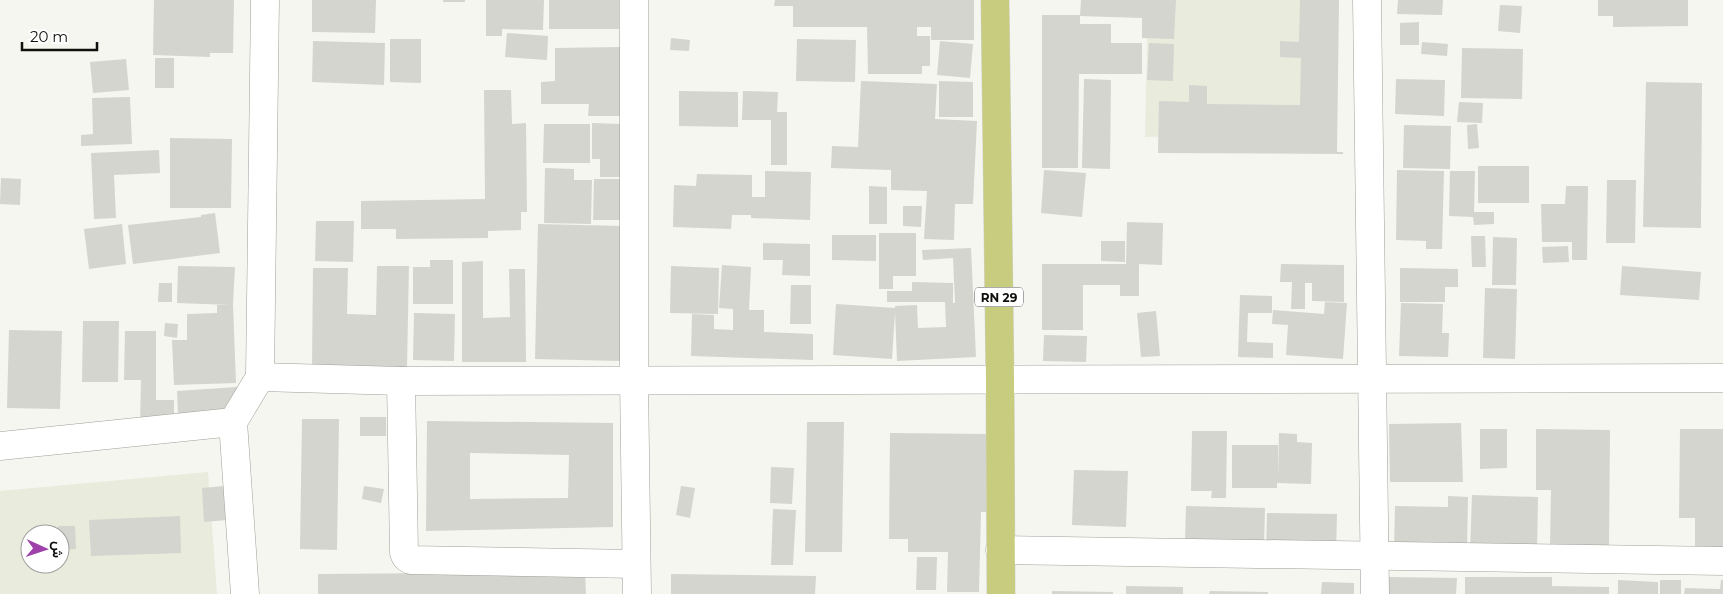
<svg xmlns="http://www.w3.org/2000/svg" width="1723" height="594" viewBox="0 0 1723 594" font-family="Montserrat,Vazirmatn,sans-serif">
<rect width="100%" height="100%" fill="#f5f6ef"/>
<g fill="#e9ebdd" fill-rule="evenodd">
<path d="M1148,0H1334L1336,132L1145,137Z"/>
<path d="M208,472L217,594H0V491ZM30,534H60V564H30Z"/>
</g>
<g fill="#d4d5ce" fill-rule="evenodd">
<path d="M154,0H234L233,53H210V57L153,55Z"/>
<path d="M312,0H376L375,33L312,32Z"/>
<rect x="443" y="0" width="22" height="2"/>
<path d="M486,0H544L543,30L502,29V36H486Z"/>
<rect x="549" y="0" width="70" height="29"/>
<path d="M775,0H974V40H931V27H917V36H930V66H922V74H868L867,27H793V6H774Z"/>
<path d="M1081,0H1176L1174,39L1142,38V18L1080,16Z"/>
<path d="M1300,0H1339L1337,152H1343V154L1158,153L1159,101L1189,102V85L1207,86V104L1300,105L1301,58L1280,57V41L1299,42Z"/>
<path d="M1398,0H1443L1442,15L1397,14Z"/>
<path d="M1598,0H1688V26L1613,27V16H1598Z"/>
<path d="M1500,5L1522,6L1520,33L1498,31Z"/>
<path d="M1042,15H1080V24H1111V43H1142V74H1079L1078,168H1042Z"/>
<path d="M1419,22V45H1400V23Z"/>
<path d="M507,33L548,36L547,60L505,57Z"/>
<path d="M671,38L690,40L689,51L670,50Z"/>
<path d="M390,39H421V83L390,82Z"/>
<path d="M797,39L856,40L855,82L796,81Z"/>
<path d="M313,41L385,43L384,85L312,82Z"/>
<path d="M940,41L973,44L970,78L937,75Z"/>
<path d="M1422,42L1448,44L1447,56L1421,54Z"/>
<path d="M1149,43L1174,44L1173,81L1147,80Z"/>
<path d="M621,47V116H588L589,104H541V82L555,81V48Z"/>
<path d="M1462,48L1523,49L1522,99L1461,98Z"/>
<rect x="155" y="58" width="19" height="30"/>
<path d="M126,59L129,90L93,93L90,62Z"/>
<path d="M1084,79L1111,80L1110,169L1082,168Z"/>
<path d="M1396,79L1445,80L1444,116L1395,114Z"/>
<path d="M861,81L937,84L935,119L977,121L973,204H955L954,240L924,239L927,191L891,190V170L831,168L832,146L858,147Z"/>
<path d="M939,81L973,82V117H939Z"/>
<path d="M1646,82L1702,83L1701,228L1643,227Z"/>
<path d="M484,90H511L512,124L526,123L527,212H521V230L488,231V238L396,239V229H361V201L485,199Z"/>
<path d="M679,91L738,92V127L679,126Z"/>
<path d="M743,91L778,92L777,112H787V165H771V120H742Z"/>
<path d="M130,97L132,144L81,146V135L93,134L92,98Z"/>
<path d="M1459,102L1483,103L1482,123L1457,122Z"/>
<path d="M592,123L622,124L621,177H600V159H592Z"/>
<path d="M544,124H590V163H543Z"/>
<path d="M1477,124L1479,148L1468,149L1467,125Z"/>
<path d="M1404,125L1451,126L1450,169L1403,168Z"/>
<path d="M170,138L232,139L231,208H170Z"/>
<path d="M159,150L160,173L114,175L116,218L94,219L91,153Z"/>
<rect x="1478" y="166" width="51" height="37"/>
<path d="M545,168L574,169V180H592L591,224L544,223Z"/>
<path d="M1044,170L1086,173L1082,217L1041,213Z"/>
<path d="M1397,170L1444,171L1442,249H1426V241L1396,240Z"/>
<path d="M765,171L811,172L810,220L751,218V215H732L731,229L673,227L674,185L696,186L697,174L752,175V197H765Z"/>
<path d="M1450,171H1475L1474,212H1494V224L1474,225L1473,217L1449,216Z"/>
<path d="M1,178L21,179L20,205L0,204Z"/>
<path d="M594,179H622V220H593Z"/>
<path d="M1607,180H1636L1635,243H1606Z"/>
<path d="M869,186L887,187V224H869Z"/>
<path d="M1566,186H1588L1587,260H1572V242H1542L1541,204H1565Z"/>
<path d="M903,206H922L921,227L903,226Z"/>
<path d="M215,213L220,253L133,264L128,225L201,217V215Z"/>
<path d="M316,221H354L353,262L315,261Z"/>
<path d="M1127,222L1163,223L1162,265L1139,264V296H1120V285H1083V330H1042V264H1126Z"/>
<path d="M122,224L126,264L89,269L84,229Z"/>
<path d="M538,224L623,226L620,361L535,359Z"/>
<path d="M879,233H916V276H893V289H879Z"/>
<path d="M832,235H876V261L832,260Z"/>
<path d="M1471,236H1485L1486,267H1472Z"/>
<path d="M1493,237L1517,238L1516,285H1492Z"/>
<path d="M1101,241H1125V262L1101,261Z"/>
<path d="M763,243L810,244V276L782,275L783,260H763Z"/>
<path d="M1568,246L1569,262L1543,263L1542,247Z"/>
<path d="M971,248L976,357L897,361L895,312L892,359L833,355L836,304L895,308V306L917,305L918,328L946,327L945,302H887V291H912V282L953,283V303H955L953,258L923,260L922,250Z"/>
<path d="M430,260H453V304H413V267H430Z"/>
<path d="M483,261V318L510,317L509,269H525L526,362H462V262Z"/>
<path d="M1281,264L1344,265V302L1312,301V283H1305V309H1291L1292,282H1280Z"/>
<path d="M722,265L751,267L749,310H764V332L813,334V360L691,356L692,314L714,315V329L733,330V309L719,308Z"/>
<path d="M178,266L235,267L233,304L236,383L174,385L172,340H187V314L217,313V305H230L177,303Z"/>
<path d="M377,266H409L407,367L312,365L313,268H348L347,314L376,315Z"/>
<path d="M671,266L719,268L718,314L670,313Z"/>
<path d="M1622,266L1701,272L1699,300L1620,295Z"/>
<path d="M1400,268L1458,269V287H1445V302H1400Z"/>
<path d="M159,283H172V302H158Z"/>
<path d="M791,285H811V324H790Z"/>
<path d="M1485,288L1517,289L1515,359L1483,358Z"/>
<path d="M1240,295L1272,296V313H1248L1247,342L1273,343V358L1238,357Z"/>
<path d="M1325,302L1347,303L1343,359L1286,355L1288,325L1272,324L1273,310L1324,314Z"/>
<path d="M1401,303L1443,304L1442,333H1449L1448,357L1399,356Z"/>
<path d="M1156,311L1160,356L1141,357L1137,313Z"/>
<path d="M414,313L455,314L454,361L413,360Z"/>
<path d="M83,321H119L118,382H82Z"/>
<path d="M165,323L178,324L177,338L164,336Z"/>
<path d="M9,330L62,331L60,409L7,408Z"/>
<path d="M125,331H156V400H174V425H140L141,380H124Z"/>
<path d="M1044,335L1087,336L1086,362L1043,361Z"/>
<path d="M237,387L239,411L178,416L177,391Z"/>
<rect x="360" y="417" width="26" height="19"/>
<path d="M302,419H339L337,550L300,549Z"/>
<path d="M427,421L613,423V527L426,531ZM470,453L569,455L568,498L470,499Z"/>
<path d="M807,422H844L842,552H805Z"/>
<path d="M1461,423L1463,482H1390L1389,424Z"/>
<path d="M1480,429H1507V468L1480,469Z"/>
<path d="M1536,429L1610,430L1609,549L1550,548L1551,490H1536Z"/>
<path d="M1680,429H1723V553L1695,552V518H1679Z"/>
<path d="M1192,431H1227L1226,498H1211L1212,491H1191Z"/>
<path d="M890,433L987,434L986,512H981L979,592H947L948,552H908V539H889Z"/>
<path d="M1279,433L1297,434V442L1312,443L1311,484L1277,483V488H1232V445H1278V478Z"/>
<path d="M771,467L794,468L792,504L770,503Z"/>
<path d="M1074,470L1128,471L1126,527L1072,525Z"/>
<path d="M224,486L227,520L204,522L202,488Z"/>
<path d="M364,486L384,489L381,503L362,499Z"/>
<path d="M681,486L695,488L690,518L676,515Z"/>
<path d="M1472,495L1538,497L1537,555L1470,553Z"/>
<path d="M1448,496L1468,497L1467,551L1394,550L1395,506L1448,507Z"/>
<path d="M1186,506L1265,508L1264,546L1185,543Z"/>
<path d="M773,509L796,510L793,565H771Z"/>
<path d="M1267,513L1337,514L1336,553H1266Z"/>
<path d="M180,516L181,553L91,556L89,520Z"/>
<path d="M58,526H75L76,549L60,550V534H58Z"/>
<path d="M917,557H937L936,590H916Z"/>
<path d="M585,572L586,594H318V574Z"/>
<path d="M671,574L816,576L815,594H671Z"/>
<path d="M1389,577L1457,578L1456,594H1389Z"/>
<path d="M1465,577H1552V586L1609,587V594H1465Z"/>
<path d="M1618,580L1658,582V594H1618Z"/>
<rect x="1660" y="580" width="21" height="14"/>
<path d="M1721,580H1723V594H1684L1685,588L1720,589Z"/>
<path d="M1322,582L1354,583V594H1321Z"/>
<path d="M1126,586L1183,587V594H1126Z"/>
<path d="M1052,591L1113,592V594H1052Z"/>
<path d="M1210,591L1268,592V594H1209Z"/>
</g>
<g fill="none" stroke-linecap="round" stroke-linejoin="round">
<g stroke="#9fa09a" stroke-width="29">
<g id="minor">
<path d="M265,0L260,377L401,381L1723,378"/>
<path d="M634,0V380L637,594"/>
<path d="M1367,0L1375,594"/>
<path d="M401,381L404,553L406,557L410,560L636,564"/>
<path d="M0,446L233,422"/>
<path d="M1000,550L1723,561"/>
<path d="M245,594L233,422L260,377"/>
</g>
</g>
<g stroke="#d4d4d4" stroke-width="29">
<path id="major" d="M995,0L1000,379L1001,594"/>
</g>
<use href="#minor" stroke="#fff" stroke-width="28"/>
<use href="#major" stroke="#c7cc7f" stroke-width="28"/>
</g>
<g text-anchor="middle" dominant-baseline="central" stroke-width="4" stroke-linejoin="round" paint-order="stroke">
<rect fill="#fff" stroke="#585856" stroke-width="1" x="975" y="287.5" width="48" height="19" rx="4"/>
<g font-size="12" font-weight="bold" fill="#10100e">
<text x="999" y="297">RN 29</text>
</g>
</g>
<g transform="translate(45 549) rotate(93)"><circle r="24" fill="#ffffff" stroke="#9f9f9f"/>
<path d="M0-4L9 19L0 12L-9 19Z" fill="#9f41aa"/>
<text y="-8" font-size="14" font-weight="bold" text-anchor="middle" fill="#10100e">ش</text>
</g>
<path d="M22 42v8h75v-8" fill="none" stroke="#10100e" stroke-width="2.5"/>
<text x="30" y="42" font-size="15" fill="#10100e" stroke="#ffffff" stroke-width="4" paint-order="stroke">20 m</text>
</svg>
